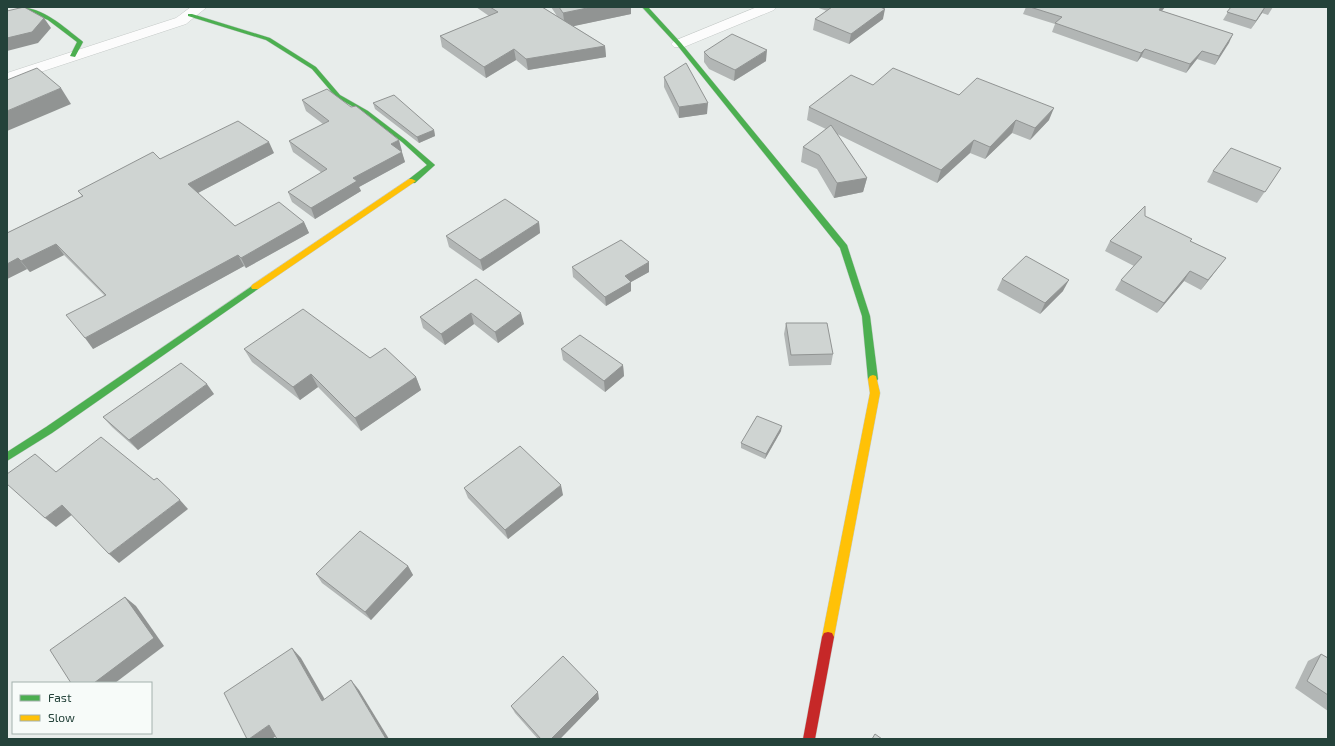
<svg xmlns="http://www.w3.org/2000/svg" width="1335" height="746" viewBox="0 0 1335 746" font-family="'Exo 2',sans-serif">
<rect width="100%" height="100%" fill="#e8edeb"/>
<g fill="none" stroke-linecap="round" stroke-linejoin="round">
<g stroke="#c5cac8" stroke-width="1">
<g id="street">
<path d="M191,7H207L186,24L7,83V73L176,18Z"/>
<path d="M757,7H776L774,10L684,47H674L671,44L674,41Z"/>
</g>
</g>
<g stroke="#c3cbc8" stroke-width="1">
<g id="fast">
<path d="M18,7C43,7 64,27 82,41L83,42L75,57L70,56L77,42L48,20Z"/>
<path d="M642,7H648L681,43L847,245L870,316L878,379L876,382H870L868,379L862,316L840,248L677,45Z"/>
<path d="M188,14H192L270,38L316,67L340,95L368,111L406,140L435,165L415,183H409V179L427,165L402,142L364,113L336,97L312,69L266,40L188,16Z"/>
<path d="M255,284L259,287L258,289L52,433L7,461V452L46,427Z"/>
</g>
</g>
<g stroke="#c3cbc8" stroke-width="1">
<g id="slow">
<path d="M409,179H412L416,181L258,289H252L251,287L252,285Z"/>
<path d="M873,375L876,376L880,393L834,637L832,641L828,642L824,641L822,637L870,393L868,379L870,376Z"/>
</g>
</g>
<g stroke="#c3cbc8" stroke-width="1">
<path id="jam" d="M828,632L832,633L834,637L815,739H803L822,637L824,633Z"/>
</g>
<use href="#street" fill="#fcfcfc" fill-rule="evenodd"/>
<use href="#fast" fill="#4caf50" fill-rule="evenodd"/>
<use href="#slow" fill="#ffc107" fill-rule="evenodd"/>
<use href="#jam" fill="#c62828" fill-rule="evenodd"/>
</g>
<g fill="#b2b6b5">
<path d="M476,7H542L557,16L551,7H631V14L573,26L605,46L606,57L528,70L516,60L486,78L442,47L440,36L489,16Z"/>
<path d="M816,7H880L883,19L849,44L813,30L815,19L827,11Z"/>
<path d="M1026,7H1165L1162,11L1233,34L1215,65L1197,59L1186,73L1141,57L1137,62L1052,32L1055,24L1023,14Z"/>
<path d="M1231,7H1273L1268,15L1262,13L1251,29L1223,20Z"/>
<path d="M704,52L766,61L734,81L709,69L704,62Z"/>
<path d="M664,77L707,114L679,118L664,87Z"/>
<path d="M873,85L959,95L1049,120L1030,140L1012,133L985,159L970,153L937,183L837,134L867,178L863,192L834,198L817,169L801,162L803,147L826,129L807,120L809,107Z"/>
<path d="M302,100L402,151H401L405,162L359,187L361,191L315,219L292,202L288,192L322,173L293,152L289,141L323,124L306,111Z"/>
<path d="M373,103L434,130L435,136L419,143L375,109Z"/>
<path d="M274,153L198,193L235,226L304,222L309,233L246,268L244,266L93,349L104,295L64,255L30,272L27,269L7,279V233L82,196L78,191Z"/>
<path d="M1281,168L1257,203L1207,182L1213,171Z"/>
<path d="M539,222L540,233L483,271L449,247L446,236Z"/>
<path d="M1110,241H1190L1226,258L1218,268L1201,290L1184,281L1157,313L1115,290L1121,280L1134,266L1105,251Z"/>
<path d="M572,267L649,272L631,282V291L606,306L573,277Z"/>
<path d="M476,279L524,324L498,343L474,324L445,345L423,328L420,317Z"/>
<path d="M1002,279L1063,291L1040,314L997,290Z"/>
<path d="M786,323L833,354L831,365L789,366L784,334Z"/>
<path d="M244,349L370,358L416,377L421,390L361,431L318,387L300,400L252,362Z"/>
<path d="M561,349L623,365L624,376L605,392L563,360Z"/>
<path d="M214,394L138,450L112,427L103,417Z"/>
<path d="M781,431L765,459L741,448V443Z"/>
<path d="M464,488L563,495L508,539L468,498Z"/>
<path d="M408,566L413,575L371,620L322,583L316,574Z"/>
<path d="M1321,654L1328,658V711L1295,688L1308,661Z"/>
<path d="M599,699L560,739H538L515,713L511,706Z"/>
</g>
<g fill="#919493">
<path d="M592,7H631V14L565,28L563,13Z"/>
<path d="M1161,7H1165L1155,19L1159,10Z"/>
<path d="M1265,7L1262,13L1251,29L1256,21Z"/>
<path d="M885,9L883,19L849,44L851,34Z"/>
<path d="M44,18L51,28L38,43L7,51V38Z"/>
<path d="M1233,34L1229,43L1215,65L1219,56Z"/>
<path d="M605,46L606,57L528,70L526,59Z"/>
<path d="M514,49L516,60L486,78L484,67Z"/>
<path d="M1145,49L1141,57L1137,62L1141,53Z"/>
<path d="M767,50L766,61L734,81L735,70Z"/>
<path d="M1202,51L1197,59L1186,73L1190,64Z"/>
<path d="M61,88L71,104L7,131V111Z"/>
<path d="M708,103L707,114L679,118V107Z"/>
<path d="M1054,108L1049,120L1030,140L1035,128Z"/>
<path d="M1016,120L1012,133L985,159L990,147Z"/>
<path d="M434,130L435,136L419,143L417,137Z"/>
<path d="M399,140L402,151L394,154L391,144Z"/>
<path d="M974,140L970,153L937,183L941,170Z"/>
<path d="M269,142L274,153L194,195L188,184Z"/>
<path d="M402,152L405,162L359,187L361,191L315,219L311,208L353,178Z"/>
<path d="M867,178L863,192L834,198L837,183Z"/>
<path d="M304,222L309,233L246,268L241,258Z"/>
<path d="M539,222L540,233L483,271L480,260Z"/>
<path d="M56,244L64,255L30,272L21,261Z"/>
<path d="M238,255L244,266L93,349L85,338Z"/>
<path d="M18,258L27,269L7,279V264Z"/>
<path d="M1226,258L1218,268L1201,290L1208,280Z"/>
<path d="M649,262V272L631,282V291L606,306L605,297L625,276Z"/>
<path d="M1190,271L1184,281L1157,313L1164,303Z"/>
<path d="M1069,280L1063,291L1040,314L1045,303Z"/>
<path d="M471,313L474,324L445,345L441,334Z"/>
<path d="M521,313L524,324L498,343L495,332Z"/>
<path d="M623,365L624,376L605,392L604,381Z"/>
<path d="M311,374L318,387L300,400L293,387Z"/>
<path d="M416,377L421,390L361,431L355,418Z"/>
<path d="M207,384L214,394L138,450L129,440Z"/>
<path d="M782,426L781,431L765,459L766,454Z"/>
<path d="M561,485L563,495L508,539L505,530Z"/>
<path d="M180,500L188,509L119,563L109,554Z"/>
<path d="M62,505L73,514L56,527L45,518Z"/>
<path d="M408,566L413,575L371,620L365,612Z"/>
<path d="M125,597L136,606L164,646L115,683H94Z"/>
<path d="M292,648L301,658L331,710L322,701Z"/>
<path d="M351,680L359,690L389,739H386Z"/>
<path d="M598,692L599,699L560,739H551Z"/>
<path d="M269,725L280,733L272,739H249Z"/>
</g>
<g fill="#cfd4d2" stroke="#919493">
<path d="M24,7L44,18L32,32L7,38V11Z"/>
<path d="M490,7H542L605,46L526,59L514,49L484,67L440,36L498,12Z"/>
<path d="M559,7H592L563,13Z"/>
<path d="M832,7H880L885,9L851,34L815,19Z"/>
<path d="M1030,7H1161L1159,10L1233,34L1219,56L1202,51L1190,64L1145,49L1141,53L1055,23L1062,17Z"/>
<path d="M1231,7H1265L1256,21L1227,12Z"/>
<path d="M732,34L767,50L735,70L710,58L704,52Z"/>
<path d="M686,63L708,103L679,107L664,77Z"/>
<path d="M37,68L61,88L7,111V80Z"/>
<path d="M893,68L959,95L977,78L1054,108L1035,128L1016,120L990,147L974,140L941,170L809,107L851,75L873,85Z"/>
<path d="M327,89L351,107L356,106L394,136L399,140L391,144L402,152L353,178L357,181L311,208L288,192L327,169L289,141L329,121L302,100Z"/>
<path d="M394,95L434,130L417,137L373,103Z"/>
<path d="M238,121L269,142L188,184L235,226L279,202L304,222L241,258L238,255L85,338L66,315L106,295L56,244L21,261L18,258L7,264V233L83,196L78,191L153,152L160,159Z"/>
<path d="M831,125L867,178L837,183L819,155L803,147Z"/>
<path d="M1231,148L1281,168L1265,192L1213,171Z"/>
<path d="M505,199L539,222L480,260L446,236Z"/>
<path d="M1145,206V216L1192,239L1190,241L1226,258L1208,280L1190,271L1164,303L1121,280L1142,257L1110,241Z"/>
<path d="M621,240L649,262L625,276L631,282L605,297L572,267Z"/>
<path d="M1026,256L1069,280L1045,303L1002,279Z"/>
<path d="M476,279L521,313L495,332L471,313L441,334L420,317Z"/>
<path d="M303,309L370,358L385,348L416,377L355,418L311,374L293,387L244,349Z"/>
<path d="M786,323H827L833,354L791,355Z"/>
<path d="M580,335L623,365L604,381L561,349Z"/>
<path d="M181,363L207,384L129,440L103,417Z"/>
<path d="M757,416L782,426L766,454L741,443Z"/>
<path d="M101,437L154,480L157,478L180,500L109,554L62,505L45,518L7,484V474L35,454L56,472Z"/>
<path d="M520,446L561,485L505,530L464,488Z"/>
<path d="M360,531L408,566L365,612L316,574Z"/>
<path d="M125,597L154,638L94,683H71L50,650Z"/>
<path d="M292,648L322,701L351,680L386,739H277L269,725L249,739H247L224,693Z"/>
<path d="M1321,654L1328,658V695L1307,681Z"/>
<path d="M563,656L598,692L551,739H541L511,706Z"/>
<path d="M875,734L882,739H872Z"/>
</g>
<rect width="1335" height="746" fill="none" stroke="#24423a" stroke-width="16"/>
<rect x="12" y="682" width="140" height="52" fill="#f7fbf9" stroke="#a3b1ad"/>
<rect x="20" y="695" width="20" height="6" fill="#4caf50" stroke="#a3b1ad"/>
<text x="48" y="702" font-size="12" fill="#24423a">Fast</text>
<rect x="20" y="715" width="20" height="6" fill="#ffc107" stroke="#a3b1ad"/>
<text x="48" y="722" font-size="12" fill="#24423a">Slow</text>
</svg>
